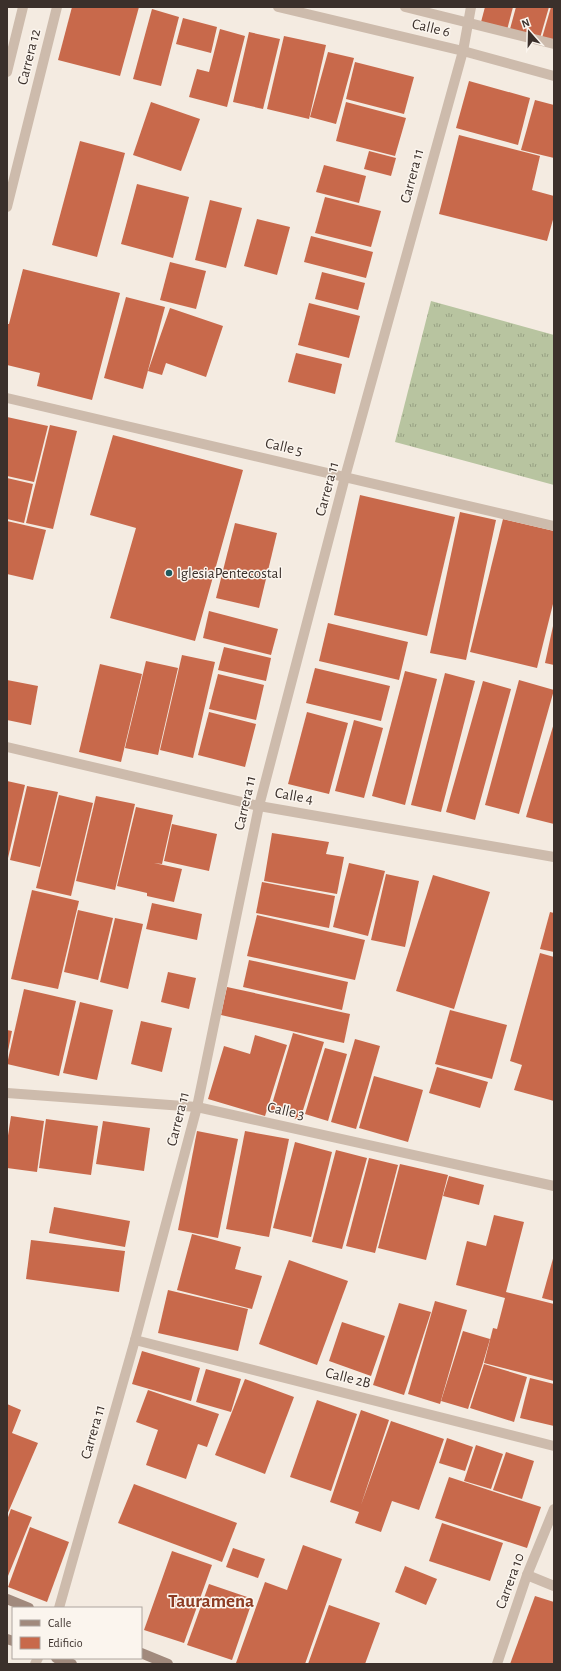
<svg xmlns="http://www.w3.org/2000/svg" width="561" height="1671" viewBox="0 0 561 1671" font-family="'Alegreya Sans',sans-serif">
<defs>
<pattern id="grass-tufts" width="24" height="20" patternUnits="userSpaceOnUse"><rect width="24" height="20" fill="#b8c4a0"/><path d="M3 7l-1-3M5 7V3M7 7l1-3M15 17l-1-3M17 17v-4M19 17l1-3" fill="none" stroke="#97a083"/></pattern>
</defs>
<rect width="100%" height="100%" fill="#f4ebe1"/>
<path fill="url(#grass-tufts)" d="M431,301L554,335V485L395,442Z"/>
<g fill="#c8694b">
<path d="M72,7H139L120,76L58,60Z"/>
<path d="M485,7H513L507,30L481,22Z"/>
<path d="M516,7H549L540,38L510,29Z"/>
<path d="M551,7H554V41L542,38Z"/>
<path d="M152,9L179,17L161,86L133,79Z"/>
<path d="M183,18L217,27L211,53L176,44Z"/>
<path d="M220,29L245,36L227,107L189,97L197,69L209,72Z"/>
<path d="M249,32L280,39L263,109L233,102Z"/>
<path d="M284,36L326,45L309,119L267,109Z"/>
<path d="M328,52L354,58L336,124L310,117Z"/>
<path d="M355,62L414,77L404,114L346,99Z"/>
<path d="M469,81L530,98L518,145L456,128Z"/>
<path d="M535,100L554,105V158L521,150Z"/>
<path d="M151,102L200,119L181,171L133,155Z"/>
<path d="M346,102L406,118L395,156L336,141Z"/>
<path d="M459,135L540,156L532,190L554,196V216L547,241L439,214Z"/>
<path d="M80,141L125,153L97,257L52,245Z"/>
<path d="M369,151L396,158L391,176L364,169Z"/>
<path d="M324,165L366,176L359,203L316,192Z"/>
<path d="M137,184L189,197L173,258L121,244Z"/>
<path d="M325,197L381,211L371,247L315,233Z"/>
<path d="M210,200L242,208L226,268L195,260Z"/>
<path d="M257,219L290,227L277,275L244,266Z"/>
<path d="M311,236L373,252L366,278L304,262Z"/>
<path d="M170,262L206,271L196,309L160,300Z"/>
<path d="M23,269L120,293L92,400L37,386L40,373L7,365V324H9Z"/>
<path d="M322,272L365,283L358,310L315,299Z"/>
<path d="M126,297L165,307L143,389L104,378Z"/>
<path d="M309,303L360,316L349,358L298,345Z"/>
<path d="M170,308L223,326L206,377L166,363L162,375L148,371Z"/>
<path d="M296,353L342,364L335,394L288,382Z"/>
<path d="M7,417L48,426L34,482L7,476Z"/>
<path d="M50,425L77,431L53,529L26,523Z"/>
<path d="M113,435L243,470L195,641L110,618L136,528L90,515Z"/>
<path d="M7,478L33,484L24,523L7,519Z"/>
<path d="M360,495L455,517L427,636L334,615Z"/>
<path d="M460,512L496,520L466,660L430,653Z"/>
<path d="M503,519L554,531V600L537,668L470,652Z"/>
<path d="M7,521L46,530L33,580L7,574Z"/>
<path d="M235,523L277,533L259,608L216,598Z"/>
<path d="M209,611L278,629L271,655L203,638Z"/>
<path d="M328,623L408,642L399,680L319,661Z"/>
<path d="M553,626H554V665L545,663Z"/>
<path d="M224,647L271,658L266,681L218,670Z"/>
<path d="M182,655L215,662L193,758L160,750Z"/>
<path d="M146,661L178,668L158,755L125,748Z"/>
<path d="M100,664L142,674L121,762L79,752Z"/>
<path d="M315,668L390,686L381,721L306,703Z"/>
<path d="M405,671L437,679L405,805L372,796Z"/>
<path d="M445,673L475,681L441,812L411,805Z"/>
<path d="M218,674L264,685L256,720L209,709Z"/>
<path d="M7,680L38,686L31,725L7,720Z"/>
<path d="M519,680L554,690L519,814L485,805Z"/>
<path d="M483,681L511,689L475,820L446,812Z"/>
<path d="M209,712L256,724L245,767L198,755Z"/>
<path d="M307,712L348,723L329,794L288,784Z"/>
<path d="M354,720L383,728L364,798L335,791Z"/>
<path d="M554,723V824L526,817Z"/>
<path d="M7,781L25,785L8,858H7Z"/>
<path d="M27,786L58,792L40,867L10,860Z"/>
<path d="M59,795L93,803L71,896L36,888Z"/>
<path d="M96,796L135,804L115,890L76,881Z"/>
<path d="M136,807L173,815L162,864L154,863L182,869L174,902L147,896V893L117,886Z"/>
<path d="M172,824L217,834L209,871L164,861Z"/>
<path d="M272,833L329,842L326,854L344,857L337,894L264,881Z"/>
<path d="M349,863L385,871L368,936L333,927Z"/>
<path d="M386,874L419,881L405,947L371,940Z"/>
<path d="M433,875L490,892L454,1009L396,991Z"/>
<path d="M262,882L335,896L329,928L256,913Z"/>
<path d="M32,890L79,901L58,989L11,979Z"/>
<path d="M152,903L202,914L197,940L146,929Z"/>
<path d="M78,910L113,918L98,980L64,972Z"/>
<path d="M550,912L554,913V952L540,949Z"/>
<path d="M257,915L365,940L355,980L247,956Z"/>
<path d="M115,918L143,924L128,989L100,982Z"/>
<path d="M540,953L554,957V1101L514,1090L522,1065L510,1061Z"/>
<path d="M249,960L348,982L342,1010L243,987Z"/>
<path d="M168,972L196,978L189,1009L161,1002Z"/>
<path d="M227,987L350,1014L344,1043L221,1015Z"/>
<path d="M24,989L76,1001L59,1076L7,1064Z"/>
<path d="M80,1002L113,1010L97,1080L63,1073Z"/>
<path d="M450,1010L507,1025L492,1079L435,1064Z"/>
<path d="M141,1021L172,1028L162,1072L131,1064Z"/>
<path d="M7,1030L12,1031L8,1051H7Z"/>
<path d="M293,1033L324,1042L300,1120L270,1111Z"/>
<path d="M255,1035L287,1045L265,1116L208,1099L224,1046L250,1054Z"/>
<path d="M355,1039L380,1046L356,1129L331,1122Z"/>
<path d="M325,1048L347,1054L328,1121L305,1114Z"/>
<path d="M437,1067L488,1082L480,1108L429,1093Z"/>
<path d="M374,1076L423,1090L408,1142L359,1128Z"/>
<path d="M11,1116L44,1121L37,1172L7,1168V1142Z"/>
<path d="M46,1119L98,1126L91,1175L39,1168Z"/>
<path d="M103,1121L150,1128L144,1171L96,1164Z"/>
<path d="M197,1131L238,1139L218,1238L178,1230Z"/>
<path d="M245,1131L289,1139L269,1237L226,1229Z"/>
<path d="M295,1142L332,1152L311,1237L273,1228Z"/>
<path d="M336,1150L367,1158L342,1249L312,1242Z"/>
<path d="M369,1158L398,1165L375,1253L346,1246Z"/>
<path d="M400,1164L448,1175L426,1260L378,1248Z"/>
<path d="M449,1176L484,1185L479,1205L443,1196Z"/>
<path d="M54,1207L130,1221L125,1247L49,1233Z"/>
<path d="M494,1215L524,1222L506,1292L554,1304V1381L484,1363L493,1328L497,1329L505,1298L456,1285L467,1241L486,1246Z"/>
<path d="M192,1234L241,1247L235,1269L262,1276L252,1309L177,1290Z"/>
<path d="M31,1240L125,1251L119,1292L26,1279Z"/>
<path d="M554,1255V1301L542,1298Z"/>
<path d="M289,1260L348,1281L317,1365L259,1344Z"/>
<path d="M168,1290L248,1309L238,1351L158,1333Z"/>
<path d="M435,1301L467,1310L440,1404L408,1394Z"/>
<path d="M399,1303L431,1312L404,1395L373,1385Z"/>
<path d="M342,1322L385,1336L371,1376L329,1361Z"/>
<path d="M463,1331L490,1339L483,1363H481H483L468,1409L441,1401Z"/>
<path d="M142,1351L200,1368L191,1401L132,1384Z"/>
<path d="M484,1364L527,1377L514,1422L470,1408Z"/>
<path d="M206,1369L241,1379L231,1412L196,1402Z"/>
<path d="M530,1378L554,1384V1426L520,1418Z"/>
<path d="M245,1379L294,1397L265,1474L215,1455Z"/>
<path d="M148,1390L219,1414L207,1447L198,1444L186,1479L146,1465L158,1430L136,1422Z"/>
<path d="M317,1400L357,1414L331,1491L290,1477Z"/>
<path d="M7,1404L21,1410L12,1433L38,1443L7,1515Z"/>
<path d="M361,1410L389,1420L361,1505L391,1421L444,1439L419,1510L392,1501L381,1532L355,1523L359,1512L330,1502Z"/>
<path d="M447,1438L473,1447L465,1471L439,1463Z"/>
<path d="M476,1445L503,1454L491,1489L464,1481Z"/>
<path d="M506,1452L534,1461L522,1499L493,1490Z"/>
<path d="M449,1477L541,1507L527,1548L435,1518Z"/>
<path d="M134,1484L237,1523L222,1562L118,1523Z"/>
<path d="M11,1509L32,1517L8,1576L7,1520Z"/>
<path d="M442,1523L503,1543L490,1581L429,1561Z"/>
<path d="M30,1527L69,1542L47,1602L8,1587Z"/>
<path d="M303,1545L342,1559L305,1664L236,1663L265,1582L287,1590Z"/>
<path d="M233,1548L265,1559L258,1578L226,1567Z"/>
<path d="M172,1551L212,1565L184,1643L144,1630Z"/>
<path d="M405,1566L437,1579L426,1605L395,1592Z"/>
<path d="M209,1584L253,1599L232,1660L187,1645Z"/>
<path d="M535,1596L554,1602V1664H510Z"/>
<path d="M329,1605L380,1623L365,1664H308Z"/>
</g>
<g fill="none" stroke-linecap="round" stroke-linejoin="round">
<g stroke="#cdbbac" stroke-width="10">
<path d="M278,7L463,51L554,76"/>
<path d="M405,7L554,44"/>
<path d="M7,398L554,526"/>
<path d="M7,747L259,806L554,857"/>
<path d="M7,1093L197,1107L554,1186"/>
<path d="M135,1340L554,1446"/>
<path d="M527,1575L554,1586"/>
<path d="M59,1608L135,1340L197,1107L259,806L345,477L463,51L471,7"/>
<path d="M35,1664L38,1658"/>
<path d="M497,1664L527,1575L554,1509"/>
</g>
<g stroke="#cdbbac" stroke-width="10">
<path d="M7,72L23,7"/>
<path d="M7,207L57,7"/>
</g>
<g stroke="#a18a7d" stroke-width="10">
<path d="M7,1599L29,1608"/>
<path d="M7,1639L13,1641"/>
<path d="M141,1653L168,1664"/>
<path d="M56,1658L72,1664"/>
</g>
</g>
<circle fill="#1f5a5e" stroke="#fbf5ee" stroke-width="1.5" cx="169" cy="573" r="4"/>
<g text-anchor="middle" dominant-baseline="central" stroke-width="3" stroke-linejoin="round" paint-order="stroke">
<g font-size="15" fill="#3b302b" stroke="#fbf5ee">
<text transform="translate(431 28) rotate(13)">Calle 6</text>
<text transform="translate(29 57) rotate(-76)">Carrera 12</text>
<text transform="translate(412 176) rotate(-75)">Carrera 11</text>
<text transform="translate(284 447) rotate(13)">Calle 5</text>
<text transform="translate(327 489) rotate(-75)">Carrera 11</text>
<text transform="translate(294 796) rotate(10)">Calle 4</text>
<text transform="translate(245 803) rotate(-77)">Carrera 11</text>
<text transform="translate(286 1111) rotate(13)">Calle 3</text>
<text transform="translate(178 1119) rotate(-76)">Carrera 11</text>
<text transform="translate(348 1378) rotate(14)">Calle 2B</text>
<text transform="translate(93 1432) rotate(-74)">Carrera 11</text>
<text transform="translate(510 1581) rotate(-70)">Carrera 10</text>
</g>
<g font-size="15" fill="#3b302b" stroke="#fbf5ee" text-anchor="start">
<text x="177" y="573">IglesiaPentecostal</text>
</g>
<g font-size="19" font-weight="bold" fill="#8c3b22" stroke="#fbf5ee">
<text x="211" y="1601">Tauramena</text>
</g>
</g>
<rect width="561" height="1671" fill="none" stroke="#3b302b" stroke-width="16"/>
<rect x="12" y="1607" width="130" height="52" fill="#fbf5ee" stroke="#aea6a0"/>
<rect x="20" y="1620" width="20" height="6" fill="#a18a7d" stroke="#aea6a0"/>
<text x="48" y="1627" font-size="12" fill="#3b302b">Calle</text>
<rect x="20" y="1637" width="20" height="12" fill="#c8694b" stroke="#aea6a0"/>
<text x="48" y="1647" font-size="12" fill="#3b302b">Edificio</text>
<g transform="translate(529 32) rotate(340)" stroke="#fbf5ee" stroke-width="3" paint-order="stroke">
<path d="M0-3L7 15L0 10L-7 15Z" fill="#3b302b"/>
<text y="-6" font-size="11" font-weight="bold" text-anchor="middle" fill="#3b302b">N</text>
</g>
</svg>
